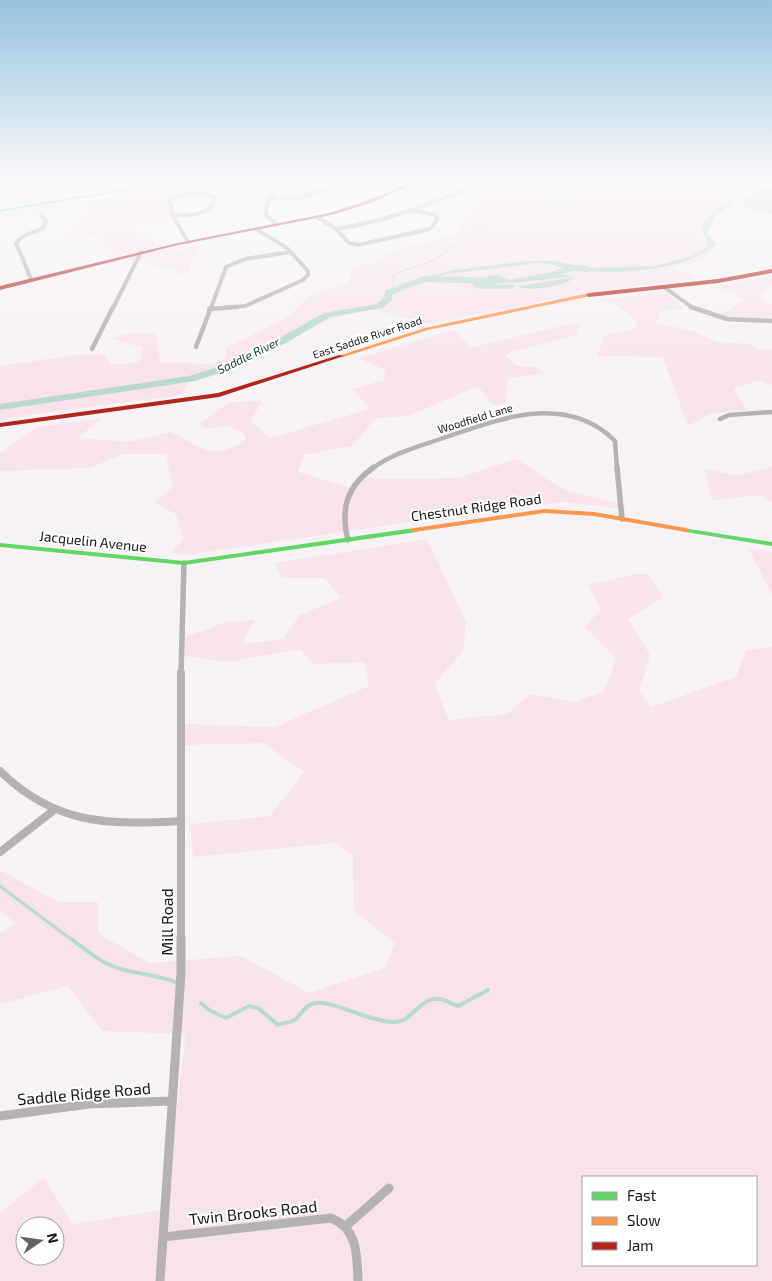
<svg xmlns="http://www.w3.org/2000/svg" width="772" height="1281" viewBox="0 0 772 1281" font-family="'Exo 2',sans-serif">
<rect width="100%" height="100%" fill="#f7f2f5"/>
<g fill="#f8e3ed" fill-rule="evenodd">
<path d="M0,183L129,184L0,204Z"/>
<path d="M183,183H221L220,186L179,187L178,194L167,196L170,219L149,220L132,227C150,241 174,258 197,245L200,251L189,263L190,271L179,275L174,269L119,259L99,236L70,239L69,231L86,220V208L42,210L25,216L0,219V214L120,196Z"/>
<path d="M534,183L556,199L568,198L549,183H592L590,185C606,193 618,180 633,188L642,183H752L726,185L718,189L726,203L708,214L701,234L709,246L715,247L705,259L671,269L693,275L697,279L593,291L427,324L373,309L333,318L220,374L188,382L181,395L0,419V366L74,355H104L111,365L139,362L143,348L109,338L134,333H156L160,362L211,364L226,359V348L290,316L309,295L348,283L354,265L374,263L388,256L385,253L456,235L472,202L496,186Z"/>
<path d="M772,277V286L766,288L758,298L772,305V320L718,316L744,301L734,293L713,287Z"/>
<path d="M665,292L683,308L661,311L656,323L693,331L717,342L751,344L758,349H772V385L760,381L733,388L747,410L709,414L688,426L663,357L597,356L605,335L634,329L638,324L619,306L600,300Z"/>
<path d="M578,322L580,326L577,335L504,354L516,366L535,367L544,373L508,378L505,405H493L478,386L408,416L376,418L352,446L304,455L298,472L355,489L368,477L383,479L459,478L517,459L562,489L625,505V509L564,502L511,507L186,555L172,553L183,538L176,514L153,502L173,488L166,454H123L90,468L0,471V453L37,427L103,418L77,438L128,442L171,432C202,448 214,463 246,439L243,432L227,426L205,429L201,423L229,402L262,401L251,421L270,438L370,409L352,389L384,380L385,370L359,358L453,330L472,347Z"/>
<path d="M772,467V502L761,495L712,500L704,468L735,476Z"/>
<path d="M427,539L466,622L463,651L435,683L448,720L507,714L530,694L574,702L604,692L616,659L585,627L601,609L588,585L636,574H649L663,598L628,619L650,655L639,691L651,707L736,677L746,650L772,647V1281H0V1213L44,1177L72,1224L164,1210L186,1034L102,1031L68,986L0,1004V933L16,923L0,912V870L58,902H98V933L149,963L241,956L309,993L385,968L395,943L354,911L353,856L335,843L193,857L190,824L270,816L304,772L263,743L183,745V724L275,727L369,686L365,662L313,664L300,649L229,662L183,656V638L226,622L255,620L242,644L283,639L300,615L341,598L325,578H282L275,563ZM583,1177H756V1265H583ZM25,1226H55V1256H25Z"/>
<path d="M748,548L772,552V594Z"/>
</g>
<g fill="#b9dace">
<path d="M772,183L731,187L722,193L734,203L716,215L708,231V234L717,245C677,273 621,274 574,270C562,269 553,263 541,263C527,263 513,267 499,268C467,272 424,273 396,291C392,293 390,299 388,303L382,306L375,305L385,299L388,292L414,280L455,270L527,261H553L589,268L656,266L694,255L708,246C707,240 704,236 703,231C702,215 717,210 728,203L718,192L722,187Z"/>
<path d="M762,188L772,189V213L755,212L742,206L746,198Z"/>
<path d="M545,273L575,276L520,282L477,284L515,285L512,289H479L472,285L478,280L492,275H499L509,280Z"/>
<path d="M576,277C568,285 526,293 518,286Z"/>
</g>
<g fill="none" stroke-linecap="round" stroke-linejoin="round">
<path stroke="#b9dace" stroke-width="1" d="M393,291L394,274L435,260L477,228L493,223L504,214L530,206L561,203L567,195L565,191L567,188L585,185"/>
<path stroke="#b9dace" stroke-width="3" d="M0,886L72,940"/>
<g stroke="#b9dace" stroke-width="4">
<path d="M70,938C86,950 102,964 121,969C139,974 157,975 175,982"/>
<path d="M201,1003L209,1010L226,1018L249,1006L258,1008L278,1025C283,1023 292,1022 296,1019C303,1012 305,1005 316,1003C334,1001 370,1022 394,1022C413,1022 420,996 440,999C446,1000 452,1004 458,1006L488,990"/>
</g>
<g fill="#b9dace" fill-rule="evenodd">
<path d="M570,265L588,266L592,269L588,272L572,271L541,281L537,278Z"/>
<path d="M424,276L495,278L499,281L495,284L425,282L393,294L392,300L383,308L330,317L286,343L229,370L195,381L0,410V404L189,376L221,366L278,339L324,313L377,304L383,299L386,290Z"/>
</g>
<g stroke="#b6b1b4" stroke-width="4">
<path d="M247,185L279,187"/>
<path d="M185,194H206L215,198C212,217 188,214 173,216L169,199Z"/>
<path d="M268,199L298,198L344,183"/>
<path d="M173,216L188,242"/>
<path d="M317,217L336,229L349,243L358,245L426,230L432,227L438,218L434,214L409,210"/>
<path d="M277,225L266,215C266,199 273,190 287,183"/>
<path d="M336,229C380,223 421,207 462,191L465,188L464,183"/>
<path d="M31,279L16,243L22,237L43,228L46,222L41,214"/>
<path d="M664,287L693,308"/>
<path d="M113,308L141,252"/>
<path d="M211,308L226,267L245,259L291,252"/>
<path d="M222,308L245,306L303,280L308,275V271L287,248L256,229"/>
</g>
<g stroke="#b6b1b4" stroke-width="4.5">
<path d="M691,307L727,319L772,321"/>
<path d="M209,309L237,307"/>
<path d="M196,347L211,307"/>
<path d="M92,349L113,307"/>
<path d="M720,419L729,415L772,412"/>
<path d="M373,468C395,452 421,446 446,437C502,418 567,393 615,441L617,468"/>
</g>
<g stroke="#b6b1b4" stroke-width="5.5">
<path d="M617,467L622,519"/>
<path d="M348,540C340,508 347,486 374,467"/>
<path d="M181,674L184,563"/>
</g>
<g stroke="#b6b1b4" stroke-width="8">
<path d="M181,673V940"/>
<path d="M0,771C55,825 108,825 181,821"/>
<path d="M0,852L54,810"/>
</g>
<g stroke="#b6b1b4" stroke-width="9">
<path d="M0,1116L89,1104L172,1101"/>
<path d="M347,1225L389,1188"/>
<path d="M163,1237L331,1218C358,1229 357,1255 358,1281"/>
<path d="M160,1281L181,973V938"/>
</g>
<g fill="#63d668" fill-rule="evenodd">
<path d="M159,183H170L0,212V210Z"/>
<path d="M414,528L418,530L417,532L184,565L0,547V543L184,561Z"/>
<path d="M683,528L772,542V546L686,532H683L682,530Z"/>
</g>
<g fill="#ff974d" fill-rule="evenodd">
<path d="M589,293L592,295L591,296L428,330L343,357L338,356L425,328Z"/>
<path d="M545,509L594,512L686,528L690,530L686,532L594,516L545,513L414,532L410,530L414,528Z"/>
</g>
<g fill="#b3261e" fill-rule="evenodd">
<path d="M410,183H416L370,203L332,215L178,245L0,290V286L178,243L329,213L366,201Z"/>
<path d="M772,269V273L718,283L589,297L586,295L589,293L718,279Z"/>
<path d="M339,355L344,356L219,397L0,427V423L218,393Z"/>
</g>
</g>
<linearGradient id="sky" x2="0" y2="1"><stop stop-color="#95c3de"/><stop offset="0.5" stop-color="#fbf9fa"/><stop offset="1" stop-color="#fbf9fa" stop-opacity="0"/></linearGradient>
<rect width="772" height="363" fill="url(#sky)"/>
<g text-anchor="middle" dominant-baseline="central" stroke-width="4" stroke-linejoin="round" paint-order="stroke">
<g font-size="11" fill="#181617" stroke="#fff">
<text transform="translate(367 337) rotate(-18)">East Saddle River Road</text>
<text transform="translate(475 418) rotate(-17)">Woodfield Lane</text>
</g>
<g font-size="12" font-style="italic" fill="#113b2f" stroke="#fff">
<text transform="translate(248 355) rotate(-26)">Saddle River</text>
</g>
<g font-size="14" fill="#181617" stroke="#fff">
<text transform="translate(476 507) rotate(-8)">Chestnut Ridge Road</text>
<text transform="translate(93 541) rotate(6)">Jacquelin Avenue</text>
</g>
<g font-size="16" fill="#181617" stroke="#fff">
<text transform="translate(166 922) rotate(-90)">Mill Road</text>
<text transform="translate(84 1093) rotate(-5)">Saddle Ridge Road</text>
<text transform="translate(253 1212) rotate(-6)">Twin Brooks Road</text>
</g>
</g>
<rect x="582" y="1176" width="175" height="90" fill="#ffffff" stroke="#a3a2a2"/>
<rect x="592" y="1192" width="25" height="8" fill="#63d668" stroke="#a3a2a2"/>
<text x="627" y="1201" font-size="15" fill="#181617">Fast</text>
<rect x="592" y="1217" width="25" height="8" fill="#ff974d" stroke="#a3a2a2"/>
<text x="627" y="1226" font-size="15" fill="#181617">Slow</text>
<rect x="592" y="1242" width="25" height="8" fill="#b3261e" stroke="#a3a2a2"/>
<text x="627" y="1251" font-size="15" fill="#181617">Jam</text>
<g transform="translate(40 1241) rotate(77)"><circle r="24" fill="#ffffff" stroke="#a3a2a2"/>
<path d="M0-4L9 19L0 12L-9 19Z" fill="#666365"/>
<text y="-8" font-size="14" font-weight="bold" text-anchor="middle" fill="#181617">N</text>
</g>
</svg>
